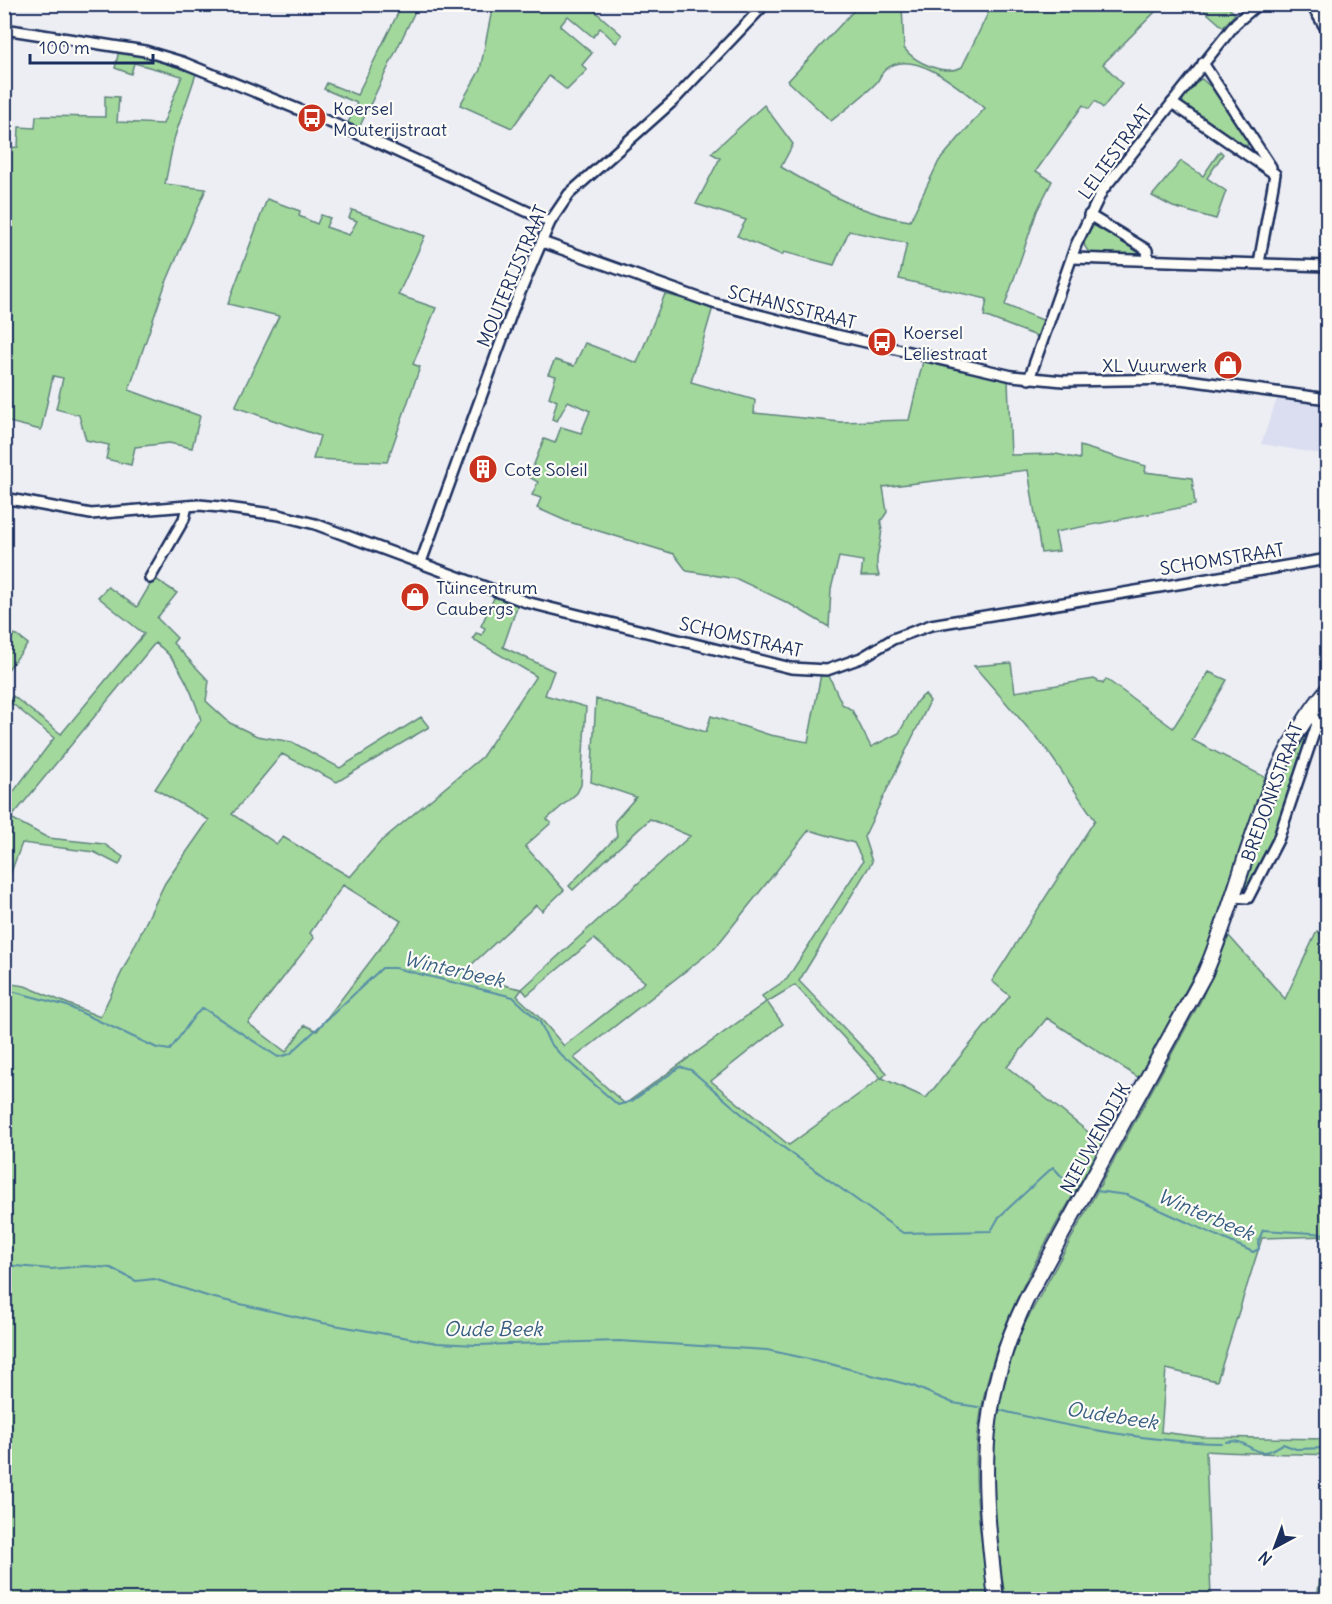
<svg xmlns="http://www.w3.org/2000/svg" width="1332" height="1604" viewBox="0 0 1332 1604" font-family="Delius,sans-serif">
<rect width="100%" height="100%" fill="#edeef4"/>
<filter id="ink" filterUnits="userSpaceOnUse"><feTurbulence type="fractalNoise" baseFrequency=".0167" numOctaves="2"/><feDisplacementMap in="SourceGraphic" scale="12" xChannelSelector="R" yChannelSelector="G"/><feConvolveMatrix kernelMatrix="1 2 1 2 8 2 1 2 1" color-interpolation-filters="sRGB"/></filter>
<g filter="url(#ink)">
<path fill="#dadef0" d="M1278,396L1327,404V455L1261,444Z"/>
<g fill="#a3d89c" stroke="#5f847d" stroke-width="1.5" fill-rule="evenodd">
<path d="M402,5H418L358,130L347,125L357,103L324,89L327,83L357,95Z"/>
<path d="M493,5H588L622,35L616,43L600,28L593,37L568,16L560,26L592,53L582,65L587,70L567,90L549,76L512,128L460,105L480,70Z"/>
<path d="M859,5H902L904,48C915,63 945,76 962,67L992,5H1162L1103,64L1122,83L1103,108L1095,101L1089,109L1083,105L1036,171L1052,181L1037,211L1005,305L1045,321L1039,337L984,316L987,299L899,279L907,243L849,231L834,265L784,252L782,255L737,236L746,220L696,204L720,158L711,153L764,105L793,144L781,167C822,191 863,215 910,221L939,161L985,108C963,91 913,45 885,70C881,73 880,78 877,82C864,96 846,109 831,121L788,81Z"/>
<path d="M1198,5H1226L1235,14L1223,27Z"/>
<path d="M119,50L146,55L197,71L174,139L165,184L206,189L165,285L129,390L200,416L192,448L169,443L135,447L131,465L106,459L109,445L86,440L79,415L56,409L63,378L53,376L41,430L5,421L4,148L18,147L19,127L35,128L36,116L105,117V96L119,97L117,122L163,124L182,76L134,63L131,74L115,68Z"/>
<path d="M1202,79L1214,90L1248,141L1247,147L1244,148L1184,108L1182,96L1192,83Z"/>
<path d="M1220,151L1223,154L1207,178L1226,191L1216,219L1173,207L1152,196L1181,161L1203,176Z"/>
<path d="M267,199L300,211L299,216L317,224L321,215L330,218L326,227L349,235L357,221L349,218L352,210L425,236L398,295L436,308L413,364L420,367L387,462L313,459L320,436L235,407L279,316L228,304Z"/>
<path d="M1096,225L1101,226L1141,252L1136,256L1090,253C1079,243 1083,231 1096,225Z"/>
<path d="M665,294L713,307L691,382L755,400L754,413L840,422L909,420L923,361L1008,381L1011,455L1056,454L1080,459V446L1146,466L1145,472L1192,478L1195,505L1055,532L1059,551L1041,553L1028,470L883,487L887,512L881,521C885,541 872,555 879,576H861L863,561L839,557L831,589L829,627L788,603L737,579L687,571L674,554L566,521L537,508L541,498L532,495L538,482L529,477L544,439L555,443L561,427L581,433L590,411L568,401L557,421L552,419L557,401L549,397L556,376L548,374L555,360L574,366L585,343L637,363Z"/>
<path d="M154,578L177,593L157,618L177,638L173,643L209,681L206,701L230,723L257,736L292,742L340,768L421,717L429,727L337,782L282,754L232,814L277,844L283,837L350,877L381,841L482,757L536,676L473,639L476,633L482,635L485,628L481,626L495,596L518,604L503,647L554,671L545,695L586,707L581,785L577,793L547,819L551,823L525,846L564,890L542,911L536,905L469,967C484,982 503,985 522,989L690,836L650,819L573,890L569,886L617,836L615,821L636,797L591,782L596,699L706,732L711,716L770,735L808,742L821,674H828L842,704L852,710L871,747L899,733L917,701L925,694L930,701L864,837L872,862L799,981L887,1073L882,1078L926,1098L1010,996L992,981L1095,820L1047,750L974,666L1011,663L1015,692L1094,679L1103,684L1106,679L1173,728L1209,672L1227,680L1192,740L1265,777L1205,954L1139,1078L1047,1018L1007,1067L1103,1144C1043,1249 977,1342 976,1468C976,1512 984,1556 989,1599H5V983L25,986L100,1017L165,883L209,820L155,789L201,720C193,694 179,658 155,643L11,818L48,838L104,844L123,857L119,865L94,852L22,843L5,888V803L54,738L9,701L13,696L61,734L144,634L98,597L108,587L137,607ZM809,830L854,843L863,861L787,979L762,996L766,1002L625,1104L574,1058L715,948ZM343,885L401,921L317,1031L305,1025L286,1052L248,1023L314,938L310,933ZM594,939L645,982L564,1046L542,1020L517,996L522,989L527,995ZM795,985L881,1078L789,1145L711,1081L783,1024L767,1002Z"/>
<path d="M15,634L28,644L5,673V646Z"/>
<path d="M1313,721L1314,725L1279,829L1247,891L1244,890C1263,831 1280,774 1313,721Z"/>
<path d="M1317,931L1328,938L1327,1236L1262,1238L1217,1381L1166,1369L1161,1432L1202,1437L1327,1439V1455C1287,1453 1247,1454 1206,1451L1211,1599H1005C998,1540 984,1476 996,1417C1002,1386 1011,1358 1022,1329L1201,1000L1229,936L1285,999Z"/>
<path d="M1327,1523V1599H1317Z"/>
</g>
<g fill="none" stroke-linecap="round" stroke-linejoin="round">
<g stroke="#568ea7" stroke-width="2">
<path d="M4,989L67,1006L157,1048L170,1050L195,1015L203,1008L278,1057L290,1054L382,968H395L513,997L540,1022L549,1042L563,1057L618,1105L632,1101L680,1067L691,1070L766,1135L903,1233L991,1231L999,1217L1053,1167L1064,1179L1081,1185"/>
<path d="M1096,1191L1127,1195L1253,1252L1259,1249L1258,1242L1263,1230L1328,1234"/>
<path d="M4,1265L51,1269L86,1266L111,1268L136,1281L154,1279L210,1297L323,1323L437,1343L477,1345L619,1341L767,1350L823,1362L913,1386L953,1403L984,1408"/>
<path d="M999,1410C1067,1427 1152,1442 1221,1443"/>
<path d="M1226,1442C1246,1438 1249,1452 1264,1452C1271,1452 1277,1447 1283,1444L1296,1449L1328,1448"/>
</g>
<g stroke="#1b2f5e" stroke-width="14">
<g id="street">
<path d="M1311,4L1328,32"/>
<path d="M4,29L145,51L182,62L361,135L550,222"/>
<path d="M1203,63L1271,167"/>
<path d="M1172,103L1275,174L1259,263"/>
<path d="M1089,215L1147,250L1148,260"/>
<path d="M542,242L713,303L836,335L1012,376L1063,381L1180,379L1328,399"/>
<path d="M1072,258L1328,266"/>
<path d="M1029,379L1076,245L1102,191L1236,23L1258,4"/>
<path d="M4,498L91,514L199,505L220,507L279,515L315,524L526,602L791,668L827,670L861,658L893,639L931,625L1328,559"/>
<path d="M421,562L513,309L550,222L569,194L673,101L765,4"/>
<path d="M150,578L184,519L187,506"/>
<path d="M1234,897L1248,898L1278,840L1317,724L1310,711"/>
</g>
</g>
<g stroke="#1b2f5e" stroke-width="18">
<path id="secondary" d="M996,1600C983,1484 974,1407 1027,1298L1205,973C1246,878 1259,771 1328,689"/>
</g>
<use href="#street" stroke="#fdfcf7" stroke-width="9"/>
<use href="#secondary" stroke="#fdfcf7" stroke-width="14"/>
</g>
</g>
<defs>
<g id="bus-disc" transform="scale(1.5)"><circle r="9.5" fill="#c8321e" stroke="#fdfcf7"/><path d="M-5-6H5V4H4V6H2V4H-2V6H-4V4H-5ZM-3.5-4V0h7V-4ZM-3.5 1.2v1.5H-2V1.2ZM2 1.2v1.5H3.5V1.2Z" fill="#fff"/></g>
<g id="shop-disc" transform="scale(1.5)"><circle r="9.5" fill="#c8321e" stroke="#fdfcf7"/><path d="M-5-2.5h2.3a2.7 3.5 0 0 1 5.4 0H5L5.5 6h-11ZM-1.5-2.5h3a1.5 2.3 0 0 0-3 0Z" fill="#fff"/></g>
<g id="building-disc" transform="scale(1.5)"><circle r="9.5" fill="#c8321e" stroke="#fdfcf7"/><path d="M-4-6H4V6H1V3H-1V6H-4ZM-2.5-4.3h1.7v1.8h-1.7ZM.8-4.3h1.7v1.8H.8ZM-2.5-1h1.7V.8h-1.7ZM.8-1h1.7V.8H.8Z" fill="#fff"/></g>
</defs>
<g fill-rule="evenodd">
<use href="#bus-disc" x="312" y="118"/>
<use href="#bus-disc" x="882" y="342"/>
<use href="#shop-disc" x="1228" y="365"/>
<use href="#building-disc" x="483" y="469"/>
<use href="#shop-disc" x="415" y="597"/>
</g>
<g text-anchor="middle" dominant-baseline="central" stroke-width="4.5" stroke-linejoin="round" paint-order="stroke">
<g font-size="18" fill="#1b2f5e" stroke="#fdfcf7" text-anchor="start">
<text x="333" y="108">Koersel<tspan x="333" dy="21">Mouterijstraat</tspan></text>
<text x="903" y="332">Koersel<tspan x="903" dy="21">Leliestraat</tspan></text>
<text x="1207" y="365" text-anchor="end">XL Vuurwerk</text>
<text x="504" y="469">Cote Soleil</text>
<text x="436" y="587">Tuincentrum<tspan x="436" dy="21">Caubergs</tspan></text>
</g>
<g font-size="18" fill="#1b2f5e" stroke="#fdfcf7">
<text transform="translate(1115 152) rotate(-54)">LELIESTRAAT</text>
<text transform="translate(512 276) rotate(-67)">MOUTERIJSTRAAT</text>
<text transform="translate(792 307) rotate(14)">SCHANSSTRAAT</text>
<text transform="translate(1222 559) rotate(-9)">SCHOMSTRAAT</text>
<text transform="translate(741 637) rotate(13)">SCHOMSTRAAT</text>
<text transform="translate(1272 792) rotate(-70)">BREDONKSTRAAT</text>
<text transform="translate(1095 1138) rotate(-61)">NIEUWENDIJK</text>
</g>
<g font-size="20" font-style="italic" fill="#385f83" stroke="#fdfcf7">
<text transform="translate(454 969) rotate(13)">Winterbeek</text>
<text transform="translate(1206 1214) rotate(23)">Winterbeek</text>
<text x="493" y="1328">Oude Beek</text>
<text transform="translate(1112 1415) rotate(9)">Oudebeek</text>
</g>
</g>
<rect width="1332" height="1604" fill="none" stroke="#fdfcf7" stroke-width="24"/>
<rect x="12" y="12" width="1308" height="1580" fill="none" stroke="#1b2f5e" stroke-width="2" filter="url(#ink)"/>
<g transform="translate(1275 1547) rotate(221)" stroke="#fdfcf7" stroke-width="4.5" paint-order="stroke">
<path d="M0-4.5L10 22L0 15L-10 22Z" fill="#1b2f5e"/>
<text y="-9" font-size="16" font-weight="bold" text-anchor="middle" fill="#1b2f5e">N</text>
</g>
<path d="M30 54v9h123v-9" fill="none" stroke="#1b2f5e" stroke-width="3"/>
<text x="39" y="54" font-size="18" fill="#1b2f5e" stroke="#fdfcf7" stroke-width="4.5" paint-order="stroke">100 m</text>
</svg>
